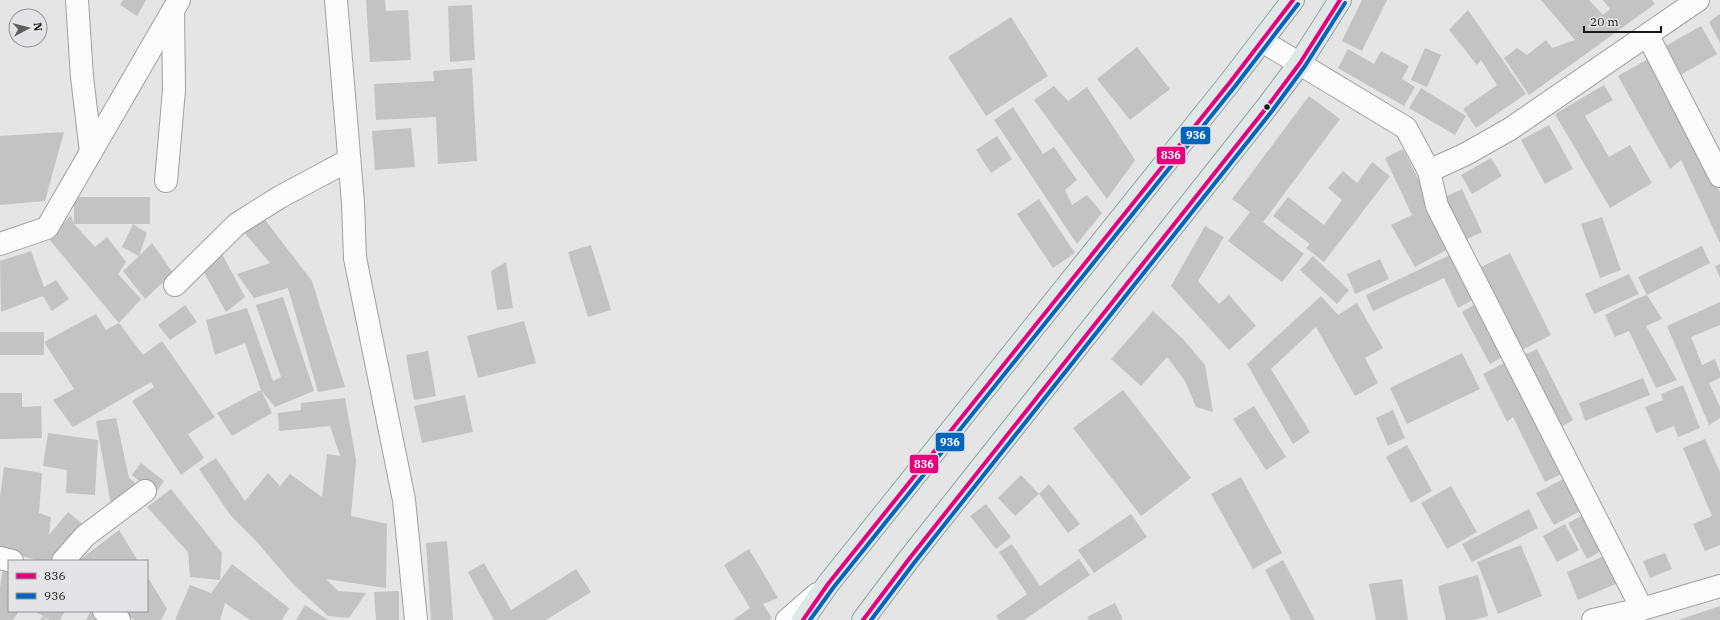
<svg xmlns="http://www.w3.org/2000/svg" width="1720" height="620" viewBox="0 0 1720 620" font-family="'IBM Plex Serif',serif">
<rect width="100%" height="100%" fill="#e5e5e5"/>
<g fill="#c3c3c4">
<path d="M123,0H146L137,16L120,5Z"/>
<path d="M366,0H385L386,11L408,10L411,60L370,62Z"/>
<path d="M1362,0H1387L1362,51L1342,41Z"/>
<path d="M1541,0H1589L1603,15L1610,9L1603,0H1652L1655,4L1529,95L1504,58L1517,48L1527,55L1546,40L1552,48L1575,40Z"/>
<path d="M472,5L475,60L450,62L448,6Z"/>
<path d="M1468,10L1526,94L1476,128L1463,109L1497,85L1481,60L1477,65L1449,30Z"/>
<path d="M1720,14V43L1709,22Z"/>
<path d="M1011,17L1048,76L986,116L948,57Z"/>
<path d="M1701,26L1717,54L1679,76L1662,48Z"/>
<path d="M1137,47L1170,89L1130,120L1097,79Z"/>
<path d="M1425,48L1441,55L1427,87L1411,80Z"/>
<path d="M1348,49L1374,64L1381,51L1409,66L1402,79L1415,87L1404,106L1338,68Z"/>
<path d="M1648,59L1700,151L1720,192V243L1681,160L1670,169L1618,76Z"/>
<path d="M472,68L477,161L438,164L436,117L376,120L374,84L434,81L433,71Z"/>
<path d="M1604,85L1613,100L1585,116L1609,157L1630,145L1652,183L1610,208L1555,114Z"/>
<path d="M1054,86L1068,101L1087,87L1135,160L1107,199L1034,100Z"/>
<path d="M1421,88L1466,116L1455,135L1409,108Z"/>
<path d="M1309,96L1340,119L1263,222L1304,254L1282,282L1228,241L1250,212L1232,199Z"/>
<path d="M1013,107L1043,154L1054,147L1077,180L1065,190L1072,205L1087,195L1102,213L1077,244L994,120Z"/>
<path d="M1549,125L1573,169L1545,184L1521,140Z"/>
<path d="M411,128L415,167L375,170L372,131Z"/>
<path d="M64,132L45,201L0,205V136Z"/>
<path d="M997,136L1012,159L991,173L976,150Z"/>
<path d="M1403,149L1432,206L1450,248L1415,267L1391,225L1412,215L1385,158Z"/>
<path d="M1491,158L1502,176L1472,194L1461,175Z"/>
<path d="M1372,162L1390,176L1324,262L1306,248L1310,244L1273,216L1288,197L1324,225L1342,200L1328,188L1343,171L1357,183Z"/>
<path d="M1462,189L1482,232L1465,240L1445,197Z"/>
<path d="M74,197H150V224H133L147,233L139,256L152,243L173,273L145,299L123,271L139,256L122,247L133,224H74L95,247L107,237L126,262L118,274L141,299L119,323L49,239L71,215L74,224Z"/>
<path d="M1039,199L1075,253L1053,268L1017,214Z"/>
<path d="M262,216L312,281L345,387L318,392L288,288L254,298L237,274L270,263L243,231Z"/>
<path d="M1602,217L1621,270L1600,278L1581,224Z"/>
<path d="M1205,226L1224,237L1198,281L1219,304L1229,295L1256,326L1229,350L1171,286Z"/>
<path d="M591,245L611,310L588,317L568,252Z"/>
<path d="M1702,246L1710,263L1647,295L1638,277Z"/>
<path d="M31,251L44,287L56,280L69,299L52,311L43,296L1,312L0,261Z"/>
<path d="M1454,253L1476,298L1458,308L1444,278L1373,311L1366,295Z"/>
<path d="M1510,253L1551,335L1522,350L1481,267Z"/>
<path d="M222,254L245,297L226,312L202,269Z"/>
<path d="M1313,256L1349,290L1337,304L1300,270Z"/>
<path d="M1380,259L1389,279L1355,294L1347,274Z"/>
<path d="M506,262L513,308L497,310L491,271Z"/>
<path d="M1720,264V278L1715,266Z"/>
<path d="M1629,274L1639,294L1594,314L1585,294Z"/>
<path d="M1647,295L1662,319L1646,326L1677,380L1656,388L1629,331L1615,337L1605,315L1638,298Z"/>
<path d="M1321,296L1338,315L1357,303L1383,348L1365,358L1378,383L1355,396L1316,327L1271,369L1310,432L1293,444L1247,364Z"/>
<path d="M283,297L314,391L275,407L261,390L245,343L215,355L206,320L247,308L273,381L281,377L256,305Z"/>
<path d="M1720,302V325L1691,337L1702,365L1715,359L1720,372V378L1709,383L1720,407V418L1709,425L1667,326Z"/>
<path d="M1477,303L1506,355L1490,364L1462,312Z"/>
<path d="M185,305L197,322L170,340L158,325Z"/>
<path d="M1153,311L1183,339L1205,365L1213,412L1196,407L1185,381L1167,357L1141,386L1111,359Z"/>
<path d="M96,314L106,330L119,323L143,355L162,341L215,417L188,434L204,458L181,475L132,401L154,387L151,382L73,427L53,400L74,389L44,342V355H0V332H44V342Z"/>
<path d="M524,321L536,363L478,378L467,336Z"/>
<path d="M1537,349L1573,420L1559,428L1522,356Z"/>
<path d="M428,351L436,396L414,400L406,355Z"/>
<path d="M1462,353L1480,389L1407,424L1390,388Z"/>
<path d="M1506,362L1563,473L1545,482L1513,417L1507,422L1483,374Z"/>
<path d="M1643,378L1650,395L1585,421L1579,403Z"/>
<path d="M1683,385L1700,428L1678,437L1674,426L1656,433L1645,407L1663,400L1661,394Z"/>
<path d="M261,390L272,413L232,436L217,413Z"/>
<path d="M1123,390L1191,478L1141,516L1073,428Z"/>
<path d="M0,393H22V407L41,406L42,438L0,439Z"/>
<path d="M465,395L473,432L422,443L414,406Z"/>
<path d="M345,398L356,460L351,516L387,524L386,588L326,579L338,591L366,593L349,618L328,616L293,584L256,541L231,516L199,469L216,458L245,501L268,473L280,486L290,474L322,497L327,454L340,456L330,426L279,431L278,413L301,410V403Z"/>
<path d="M1254,406L1286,457L1266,470L1233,419Z"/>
<path d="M1393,410L1405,438L1388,446L1376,418Z"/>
<path d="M116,418L129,478L138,485L112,510L96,421Z"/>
<path d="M48,433L98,440L95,495L66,493L67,470L43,466Z"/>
<path d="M1705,439L1720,472V545L1705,551L1693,524L1712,516L1683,448Z"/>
<path d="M1407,445L1432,491L1411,503L1386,457Z"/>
<path d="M141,463L164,481L155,494L132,475Z"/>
<path d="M4,467L42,473L39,513L51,517L49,535L68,512L84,525L52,561H38L0,549V498Z"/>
<path d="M1021,475L1039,494L1015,516L998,498Z"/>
<path d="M1241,477L1282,553L1253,569L1211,494Z"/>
<path d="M1567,477L1584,509L1554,525L1536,493Z"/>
<path d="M1049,484L1080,524L1068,533L1039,494Z"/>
<path d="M1451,486L1477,532L1447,549L1421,503Z"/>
<path d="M171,489L222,553L220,580L190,577L188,552L147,507Z"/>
<path d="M986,504L1011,537L996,549L970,516Z"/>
<path d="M1529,509L1538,528L1472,562L1462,544Z"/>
<path d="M1131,514L1147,537L1094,573L1078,550Z"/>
<path d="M1585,514L1603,550L1587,559L1568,523Z"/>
<path d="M1565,524L1579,550L1557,562L1543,536Z"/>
<path d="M119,530L138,561H78Z"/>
<path d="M447,541L453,620H431L426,543Z"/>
<path d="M1012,544L1040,586L1079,559L1090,575L1024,620H999L996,616L1027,594L999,552Z"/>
<path d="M1521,545L1542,596L1498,614L1477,562Z"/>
<path d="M749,549L778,598L763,604L772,618L769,620H733L750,608L724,565Z"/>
<path d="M1665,553L1672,569L1650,578L1643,561Z"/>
<path d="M1606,555L1618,583L1578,600L1567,572Z"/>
<path d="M1283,560L1315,620H1291L1265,570Z"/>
<path d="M484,563L511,610L576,569L591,592L546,620H494L468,572Z"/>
<path d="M232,564L289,608L282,620H250L225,603L220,620H175L190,585L211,593Z"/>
<path d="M3,569L9,570V611H19L13,620H0V587Z"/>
<path d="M1478,575L1488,616L1474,620H1446L1438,586Z"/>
<path d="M147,576L167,609L161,620H135L120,611H147Z"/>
<path d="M1402,579L1408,620H1376L1369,584Z"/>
<path d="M399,591V620H376L374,592Z"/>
<path d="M1115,603L1123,620H1089L1087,617Z"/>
<path d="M305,605L328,620H296Z"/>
<path d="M1720,606V620H1678Z"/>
<path d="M34,611H65L60,620H49L43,616L47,620H40L43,616Z"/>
<path d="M91,611H94L108,620H86Z"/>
</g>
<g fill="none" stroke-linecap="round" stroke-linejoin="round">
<g stroke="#a0a0a0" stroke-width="24">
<g id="minor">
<path d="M77,0L82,77L91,152"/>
<path d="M336,0L353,203L355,258L404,500L416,620"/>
<path d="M1648,36L1720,176"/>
<path d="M1262,41L1406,128L1429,171L1466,154L1510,129L1698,0"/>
<path d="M1429,171L1437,206L1642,609"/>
<path d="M166,181L174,90L173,11"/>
<path d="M0,244L47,228L179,0"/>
<path d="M175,285L237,224L280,197L349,160"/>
<path d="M0,558L12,561"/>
<path d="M63,561L85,536L145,491"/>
<path d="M104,611L119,620"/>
<path d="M787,620L817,594"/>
<path d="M1593,620L1642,609L1720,586"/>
</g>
</g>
<g stroke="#96a2a2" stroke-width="24">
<g id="major">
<path d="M803,620L828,584L1231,81L1293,0"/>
<path d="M863,620L909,559L1267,107L1300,63L1340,0"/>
</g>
</g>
<use href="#minor" stroke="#fbfbfb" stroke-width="22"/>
<use href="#major" stroke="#dfe7e7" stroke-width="22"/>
<g stroke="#e4e4e6" stroke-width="7">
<g id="bus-1">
<path d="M803,620L828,584L1231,81L1293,0"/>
<path d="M863,620L909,559L1267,107L1300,63L1340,0"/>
</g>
</g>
<g stroke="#e4e4e6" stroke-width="7">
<g id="bus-2">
<path d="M810,620L833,588L1236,85L1298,4"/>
<path d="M871,620L914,563L1272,111L1305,66L1345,3"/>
</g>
</g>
<use href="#bus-1" stroke="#e5007d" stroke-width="4"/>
<use href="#bus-2" stroke="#0065bd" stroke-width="4"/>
</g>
<circle fill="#191919" stroke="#e4e4e6" stroke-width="1.5" cx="1267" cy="107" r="3.5"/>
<g stroke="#e4e4e6" stroke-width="1.5">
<rect x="1180" y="126" width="31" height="19" rx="4" fill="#0065bd"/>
<rect x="1156" y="146" width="30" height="19" rx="4" fill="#e5007d"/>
<rect x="935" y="432" width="30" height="20" rx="4" fill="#0065bd"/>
<rect x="909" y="454" width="30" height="20" rx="4" fill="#e5007d"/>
</g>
<g font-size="11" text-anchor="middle" font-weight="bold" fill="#fff">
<text x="1196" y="139">936</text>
<text x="1171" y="159">836</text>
<text x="950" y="446">936</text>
<text x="924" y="468">836</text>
</g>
<rect x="8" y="560" width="140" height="52" fill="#e4e4e6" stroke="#939394"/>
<rect x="16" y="573" width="20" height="6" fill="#e5007d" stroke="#939394"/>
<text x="44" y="580" font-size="12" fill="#191919">836</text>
<rect x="16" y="593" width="20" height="6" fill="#0065bd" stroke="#939394"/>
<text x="44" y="600" font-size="12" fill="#191919">936</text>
<g transform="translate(28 28) rotate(83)"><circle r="19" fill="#e4e4e6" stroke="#939394"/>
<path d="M0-3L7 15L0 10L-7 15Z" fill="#606060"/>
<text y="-6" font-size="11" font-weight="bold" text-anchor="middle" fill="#191919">N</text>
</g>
<path d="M1584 26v6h77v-6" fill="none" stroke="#191919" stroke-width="2"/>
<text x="1590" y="26" font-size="12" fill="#191919" stroke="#e4e4e6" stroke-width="3" paint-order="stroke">20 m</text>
</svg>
